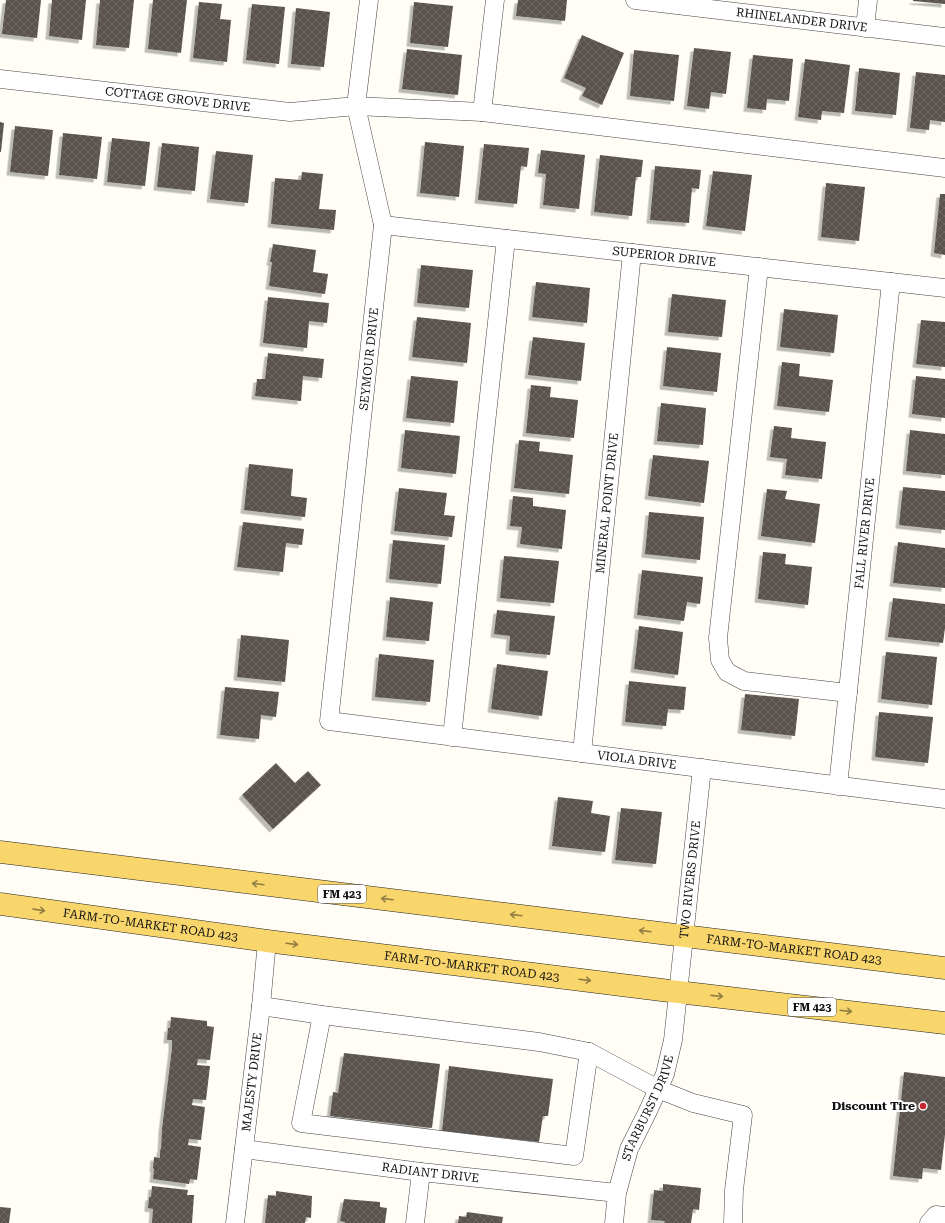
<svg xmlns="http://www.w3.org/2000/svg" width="945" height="1223" viewBox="0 0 945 1223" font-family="'Roboto Serif',serif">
<defs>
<pattern id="building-cross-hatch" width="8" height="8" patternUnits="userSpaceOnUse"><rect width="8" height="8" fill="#5a524d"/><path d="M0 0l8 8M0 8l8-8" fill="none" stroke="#6d6662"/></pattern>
<filter id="shadow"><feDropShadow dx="-3.5" dy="3.5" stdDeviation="0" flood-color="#0004"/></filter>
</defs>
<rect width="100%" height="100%" fill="#fffdf5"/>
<g fill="url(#building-cross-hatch)" filter="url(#shadow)">
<path d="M6,0H41L37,38L2,34Z"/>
<path d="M52,0H86L82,40L49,36Z"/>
<path d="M100,0H134L129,48L96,45Z"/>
<path d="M153,0H187L181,53L148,49Z"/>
<path d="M518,0H567L565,21L516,16Z"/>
<path d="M913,0H945V4L913,1Z"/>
<path d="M199,2L222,4L220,19L231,20L227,62L193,58Z"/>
<path d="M414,2L453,6L448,47L410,43Z"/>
<path d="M252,4L285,7L279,64L246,60Z"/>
<path d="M296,8L330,12L324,67L291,64Z"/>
<path d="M582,35L624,53L602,105L582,96L586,88L564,78Z"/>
<path d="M694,48L731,52L726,94L711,92L709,109L687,106Z"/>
<path d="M407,49L462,55L458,95L402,89Z"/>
<path d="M634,50L679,55L674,101L630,96Z"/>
<path d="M753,55L793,59L789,101L767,99L766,110L747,108Z"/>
<path d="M805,59L850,65L844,113L822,111L821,120L798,117Z"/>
<path d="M859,68L900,73L896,115L855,111Z"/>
<path d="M916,72L945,75V122L930,120L929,130L910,128Z"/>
<path d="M0,122L4,123L1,152H0Z"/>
<path d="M15,126L53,130L48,176L10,172Z"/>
<path d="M63,133L102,137L97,179L59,175Z"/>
<path d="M112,138L150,142L145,186L107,182Z"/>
<path d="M425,142L464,146L459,197L420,193Z"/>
<path d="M162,143L199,147L195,191L157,187Z"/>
<path d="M484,144L529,148L527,167L521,166L517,204L478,200Z"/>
<path d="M541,150L585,155L579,209L543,205L546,174L538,173Z"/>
<path d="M216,151L253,155L248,203L210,199Z"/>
<path d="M600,155L643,160L641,177H636L632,216L594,212Z"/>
<path d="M655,166L701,170L699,189L692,188L689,223L650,220Z"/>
<path d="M713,171L752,175L745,231L706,226Z"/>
<path d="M302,172L323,174L319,209L336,210L334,230L271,224L275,178L301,180Z"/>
<path d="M826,183L865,187L859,241L821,237Z"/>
<path d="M940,194H945V255L934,253Z"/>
<path d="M273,244L316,250L313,272L328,274L325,294L269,286L272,262H270Z"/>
<path d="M421,265L473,270L469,308L417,303Z"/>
<path d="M536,282L590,288L587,323L532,317Z"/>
<path d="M672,294L726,300L722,337L668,332Z"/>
<path d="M268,297L329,303L327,323L309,321L307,348L263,343Z"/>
<path d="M784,309L838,315L834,353L780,347Z"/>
<path d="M417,317L471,323L467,363L412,357Z"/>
<path d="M921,320L945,322V367L916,364Z"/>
<path d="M533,337L585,343L581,381L528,375Z"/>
<path d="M667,347L721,353L717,392L663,386Z"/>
<path d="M268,353L324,359L322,378L303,376L301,401L255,396L257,379H265Z"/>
<path d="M782,362L800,364L799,376L833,380L829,412L777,406Z"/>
<path d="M411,376L458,381L454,423L406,418Z"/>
<path d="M916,376L945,379V418L912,414Z"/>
<path d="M531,385L551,387L550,397L578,400L574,438L526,433Z"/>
<path d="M661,403L706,408L703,445L657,441Z"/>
<path d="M774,426L792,428L791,438L826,442L822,479L785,475L787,459L770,457Z"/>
<path d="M405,430L460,436L456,474L401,468Z"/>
<path d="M910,430L945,434V475L906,471Z"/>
<path d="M519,440L540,442L539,451L573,455L569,494L514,488Z"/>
<path d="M653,455L709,461L704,503L648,496Z"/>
<path d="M249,464L293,469L291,496L307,498L305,517L244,510Z"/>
<path d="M903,487L945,491V530L899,525Z"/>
<path d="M399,488L447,493L444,515L455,516L452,537L394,531Z"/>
<path d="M767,489L787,491L785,499L820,504L815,543L761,536Z"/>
<path d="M513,496L533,498V506L566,510L562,549L520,544L522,527L510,526Z"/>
<path d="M649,512L704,517L700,560L645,554Z"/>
<path d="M243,522L304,529L302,545L286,543L283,572L237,567Z"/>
<path d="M393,540L445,545L441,584L389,579Z"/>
<path d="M898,542L945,548V588L893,583Z"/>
<path d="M763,552L786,554L785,564L812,567L808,605L758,599Z"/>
<path d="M504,556L559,561L554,603L500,598Z"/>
<path d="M642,570L703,577L700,604L687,602L684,621L637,615Z"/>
<path d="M390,597L433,602L429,641L386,637Z"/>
<path d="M893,598L945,604V628L943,643L888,637Z"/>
<path d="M497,610L555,616L550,655L509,651L510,636L494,634Z"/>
<path d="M639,626L683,632L678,675L634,669Z"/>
<path d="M241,635L289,640L285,682L237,677Z"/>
<path d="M886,652L937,657L932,705L881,699Z"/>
<path d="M379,654L434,660L430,702L375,697Z"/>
<path d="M497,664L548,671L542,716L491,709Z"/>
<path d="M629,681L686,687L684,710L668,709L666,726L625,722Z"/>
<path d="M225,687L279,692L276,717L261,715L259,739L220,735Z"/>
<path d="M745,694L799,699L795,736L741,730Z"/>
<path d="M879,712L933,717L928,763L875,757Z"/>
<path d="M276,763L295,783L308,771L321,785L273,829L242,795Z"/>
<path d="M558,797L593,801L591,813L610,816L605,852L552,846Z"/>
<path d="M621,808L662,812L656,864L615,860Z"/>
<path d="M171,1017L207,1021V1026L214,1027L210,1060L198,1059L197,1065L210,1066L206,1100L193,1099L192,1105L205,1107L201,1140L189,1139L188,1145L201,1147L197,1180L190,1179L189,1184L153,1179L154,1169L153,1168L154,1157L160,1158V1149L161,1150L162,1129L172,1048V1040H167L168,1028H170Z"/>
<path d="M344,1053L440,1064L432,1128L330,1116L333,1092L338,1093Z"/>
<path d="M449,1066L553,1079L548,1116H543L539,1142L442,1131Z"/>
<path d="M904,1072L945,1077V1135L941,1170L923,1168L922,1179L893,1176Z"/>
<path d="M663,1184L701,1188L699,1210L693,1209L691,1223H664L665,1221L651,1220L654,1190L663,1191Z"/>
<path d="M152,1186L188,1190L187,1195H194L192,1223H152L153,1209L148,1208L149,1197H151Z"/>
<path d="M276,1191L312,1196L311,1218L306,1217L305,1223H265L268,1195L276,1196Z"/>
<path d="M344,1199L380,1202V1207L387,1208L385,1223H345V1222L340,1221Z"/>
<path d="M0,1207L11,1208L9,1223H0Z"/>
<path d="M467,1212L503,1217L502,1223H458L459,1216L466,1217Z"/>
</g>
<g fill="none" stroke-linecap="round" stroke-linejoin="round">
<g stroke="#444" stroke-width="19">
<g id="minor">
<path id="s1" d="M369,0L356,106L383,225L329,721L945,799"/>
<path id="s2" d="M635,0L945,37"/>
<path d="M865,28L868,0"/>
<path id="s3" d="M0,79L290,112L356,106L482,112L495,0"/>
<path d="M482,112L945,168"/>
<path id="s4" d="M383,225L945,288"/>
<path d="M759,267L718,638L720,660L727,672L744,681L848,693"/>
<path d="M452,737L506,239"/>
<path id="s5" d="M582,753L632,253"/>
<path id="s6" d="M838,786L891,282"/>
<path d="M261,1006L322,1015L539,1042L589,1052L658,1089L693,1103L743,1115L734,1190L733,1223"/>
<path d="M322,1015L301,1123L574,1156L589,1052"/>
<path id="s7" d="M244,1149L421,1172L617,1193"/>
<path id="s8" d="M235,1223L261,1006L267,941"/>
<path d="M415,1223L421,1172"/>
<path id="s9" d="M614,1223L617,1193L629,1149L647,1113L665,1074L673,1040L702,768"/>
<path d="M929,1223L936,1215L945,1216"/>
</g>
</g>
<g stroke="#222" stroke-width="23">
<g id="major">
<path id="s10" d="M0,852L945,968"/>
<path id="s11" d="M0,904L267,941L678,992L945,1023"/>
</g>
</g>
<use href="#minor" stroke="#fff" stroke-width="18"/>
<use href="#major" stroke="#f9d66b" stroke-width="22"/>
</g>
<defs><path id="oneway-shaft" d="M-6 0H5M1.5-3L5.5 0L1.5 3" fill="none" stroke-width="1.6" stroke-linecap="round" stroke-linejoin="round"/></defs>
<g stroke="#917d42">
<use href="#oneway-shaft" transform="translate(258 884) rotate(-173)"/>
<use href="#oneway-shaft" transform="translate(387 899) rotate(-173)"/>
<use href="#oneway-shaft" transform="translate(39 910) rotate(8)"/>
<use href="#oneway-shaft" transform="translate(516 915) rotate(-173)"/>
<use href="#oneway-shaft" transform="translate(645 931) rotate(-173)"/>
<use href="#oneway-shaft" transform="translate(292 944) rotate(7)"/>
<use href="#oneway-shaft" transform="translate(585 980) rotate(7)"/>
<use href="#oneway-shaft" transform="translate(717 996) rotate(6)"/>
<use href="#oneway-shaft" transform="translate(846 1011) rotate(7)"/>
</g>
<circle fill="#c4262e" stroke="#fff" stroke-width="1.5" cx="923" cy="1106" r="4"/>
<g text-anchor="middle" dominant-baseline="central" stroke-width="4" stroke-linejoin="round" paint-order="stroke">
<g fill="#fff" stroke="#585858" stroke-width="1">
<rect x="318" y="885" width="48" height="18" rx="3"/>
<rect x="788" y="998" width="48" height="18" rx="3"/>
</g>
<g font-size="11" font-weight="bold" fill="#111">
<text x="342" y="894">FM 423</text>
<text x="812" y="1007">FM 423</text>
</g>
<g font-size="12" fill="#111" stroke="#fff">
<text stroke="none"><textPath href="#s2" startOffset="168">RHINELANDER DRIVE</textPath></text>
<text stroke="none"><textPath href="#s3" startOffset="179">COTTAGE GROVE DRIVE</textPath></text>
<text stroke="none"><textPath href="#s4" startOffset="283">SUPERIOR DRIVE</textPath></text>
<text transform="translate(369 359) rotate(-84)">SEYMOUR DRIVE</text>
<text stroke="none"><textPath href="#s5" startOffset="251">MINERAL POINT DRIVE</textPath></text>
<text stroke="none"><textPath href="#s6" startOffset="254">FALL RIVER DRIVE</textPath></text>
<text stroke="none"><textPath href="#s1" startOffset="1038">VIOLA DRIVE</textPath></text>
<text stroke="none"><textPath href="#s9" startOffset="355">TWO RIVERS DRIVE</textPath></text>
<text stroke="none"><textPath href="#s11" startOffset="152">FARM-TO-MARKET ROAD 423</textPath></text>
<text stroke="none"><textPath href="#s10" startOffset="800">FARM-TO-MARKET ROAD 423</textPath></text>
<text stroke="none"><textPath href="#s11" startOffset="476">FARM-TO-MARKET ROAD 423</textPath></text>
<text stroke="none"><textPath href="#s8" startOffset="142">MAJESTY DRIVE</textPath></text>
<text stroke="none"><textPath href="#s9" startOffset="121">STARBURST DRIVE</textPath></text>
<text stroke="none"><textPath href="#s7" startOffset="188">RADIANT DRIVE</textPath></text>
</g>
<g font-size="12" font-weight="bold" fill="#111" stroke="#fff" text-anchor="end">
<text x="915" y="1106">Discount Tire</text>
</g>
</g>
</svg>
